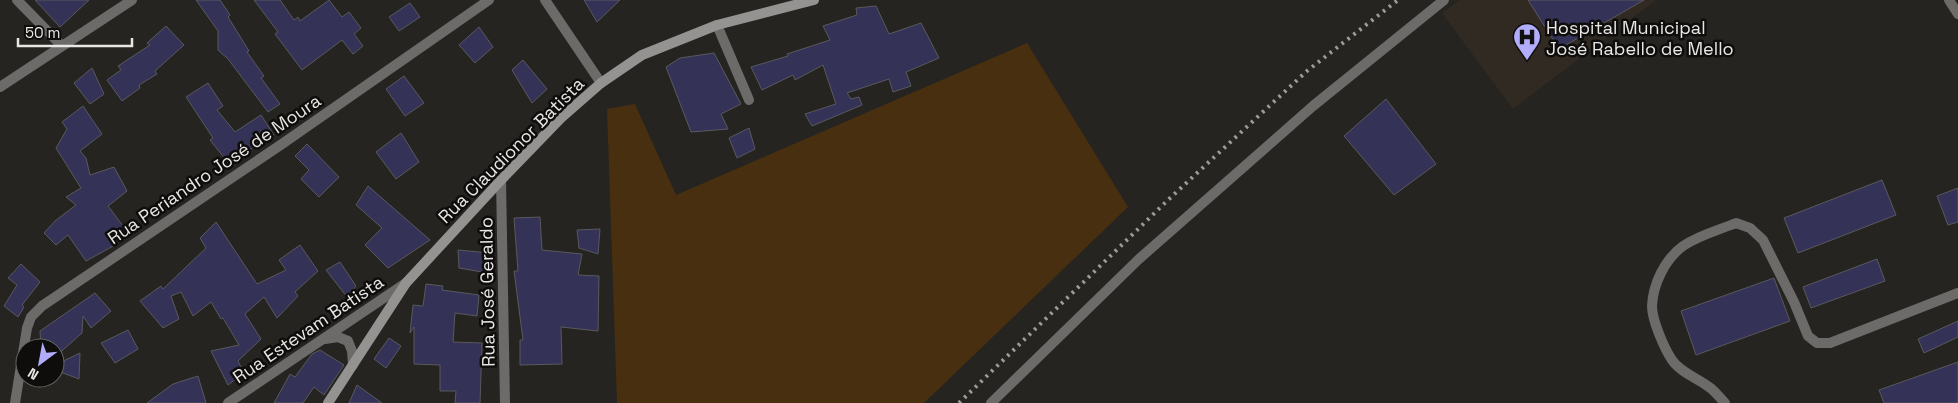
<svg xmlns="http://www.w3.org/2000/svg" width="1958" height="403" viewBox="0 0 1958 403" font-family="'Space Grotesk',sans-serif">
<rect width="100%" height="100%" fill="#262421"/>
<path fill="#312a22" d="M1460,0H1656L1513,109L1442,13Z"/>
<path fill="#472f10" d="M1027,43L1128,207L924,403H617L607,109L635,104L676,195Z"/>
<g fill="#353258" stroke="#59595d">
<path d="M35,0H89L60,27Z"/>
<path d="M196,0H220L230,15L228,17L249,51L247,52L264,76L261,78L280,104L268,112L228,59L218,50V31Z"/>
<path d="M254,0H280L294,20L298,17L300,21L329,0L342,17L349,12L361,28L354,34L363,46L353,54L342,40L302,70L275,34L278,32Z"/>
<path d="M584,0H620L597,22Z"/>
<path d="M1528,0H1644L1559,49Z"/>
<path d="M410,3L420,17L399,31L389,17Z"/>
<path d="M876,6L889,34L921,23L939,58L906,72L911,86L893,92L889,79L847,93L851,99L859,97L862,105L812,126L805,114L836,104L823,65L795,80L793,75L762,90L751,67L788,56L787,54L830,40L823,26L857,15L856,8Z"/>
<path d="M166,26L184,45L155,71L157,74L139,85L140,88L122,101L107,80L121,70L118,66L150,45L147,43Z"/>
<path d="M479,27L493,47L475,63L459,45Z"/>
<path d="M714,53L741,104L721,114L728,129L691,132L666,67L680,58Z"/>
<path d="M523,60L547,89L532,103L512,70Z"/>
<path d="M92,68L104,94L90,104L74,83Z"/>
<path d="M404,76L424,103L405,116L386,89Z"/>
<path d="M208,83L223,106L217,110L235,132L261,115L274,135L257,147L256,145L230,165L210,140L213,138L186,97Z"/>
<path d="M1386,99L1436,164L1394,195L1344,136Z"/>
<path d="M83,106L102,134L80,151L86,158L90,175L114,167L127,191L108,206L129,234L115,245L86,261L68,235L56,245L44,233L55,221L76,205L66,197L81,188L56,148L67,129L62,122Z"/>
<path d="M749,128L755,149L737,158L729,138Z"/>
<path d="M401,133L419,162L396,179L376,152Z"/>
<path d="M307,144L339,177L319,197L301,179L309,170L295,156Z"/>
<path d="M1882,180L1896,215L1798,253L1784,218Z"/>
<path d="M368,186L430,240L388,268L365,245L382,228L356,205Z"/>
<path d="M1958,188V222L1948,225L1937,196Z"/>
<path d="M540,217L542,250L582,254L578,275L599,276L598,331L561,327L562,364L520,365V340H523L514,271H518L514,218Z"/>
<path d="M216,222L257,284L286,270L279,260L300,245L318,271L295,292L298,296L277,318L264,297L245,314L261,339L238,361L244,373L228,385L211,351L239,345L223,318L221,319L211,302L193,316L181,292L171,296L179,319L163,328L140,301L161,286L163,289L206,248L200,238Z"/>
<path d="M600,229L598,254L579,248L577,230Z"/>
<path d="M458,250L490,253L488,273L459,268Z"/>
<path d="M1877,259L1885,281L1811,308L1803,287Z"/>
<path d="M340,262L356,286L347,297L326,270Z"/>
<path d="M21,264L40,282L22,305L24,307L18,317L4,306L17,285L8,278Z"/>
<path d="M1774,278L1790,321L1696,355L1681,311Z"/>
<path d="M426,284L443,286L442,290L479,295L477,316L455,313L453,342L482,343L480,403H455L456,391H440V365L414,364V327L410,333L413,305L423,306Z"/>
<path d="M95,293L111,311L91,328L83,316L82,333L55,357V348H41L40,331Z"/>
<path d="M1958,321V337L1924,353L1918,339Z"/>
<path d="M128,330L138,349L115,363L101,343Z"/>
<path d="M389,338L401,346L386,368L374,359Z"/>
<path d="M320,350L344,365L324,395L314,387L303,403H274L290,374L295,377L312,354Z"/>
<path d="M80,353L79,379L55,370V365Z"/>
<path d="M1958,362V403H1884L1879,390Z"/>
<path d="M198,376L206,403H147L173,384Z"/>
<path d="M357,385L382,403H349Z"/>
</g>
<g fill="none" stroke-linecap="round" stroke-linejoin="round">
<g stroke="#6c6b69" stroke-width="10">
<path d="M17,0L62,46"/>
<path d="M545,0L601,83"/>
<path d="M717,25L749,100"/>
<path d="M0,87L132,0"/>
<path d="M501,180L505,403"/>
<path d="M325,339L338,337L348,341L352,351L353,365"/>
<path d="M15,403L27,328L31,317L42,306L282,144L489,0"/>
<path d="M228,403L406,283"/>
<path d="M991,403L1139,259L1313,106L1444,0"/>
<path d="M1725,403C1720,398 1715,391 1709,387C1697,378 1680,372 1672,360C1664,348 1652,320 1652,306C1653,284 1665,259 1683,246C1699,235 1719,230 1736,223L1750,228L1763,240L1794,302L1808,336L1817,343H1830L1958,293"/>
</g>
<path stroke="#6c6b69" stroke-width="10" d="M1949,0L1958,14"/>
<path stroke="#959391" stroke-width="10" d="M328,403L406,283L501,180L561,118L601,83L642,55L717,25L814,0"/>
<path stroke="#9e9c9a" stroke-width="4" stroke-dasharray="2.5 5" stroke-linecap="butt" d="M959,403L1168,200L1307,71L1398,0"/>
</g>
<defs>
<g id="hospital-pin" transform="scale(1.4375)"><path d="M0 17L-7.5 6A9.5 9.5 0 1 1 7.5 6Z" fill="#b2adfa" stroke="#0e0d0c"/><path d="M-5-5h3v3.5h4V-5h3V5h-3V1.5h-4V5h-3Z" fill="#111"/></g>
</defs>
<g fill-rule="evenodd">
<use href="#hospital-pin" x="1527" y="37"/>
</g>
<g text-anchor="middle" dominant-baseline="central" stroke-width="5" stroke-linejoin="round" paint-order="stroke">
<g font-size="18" fill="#e9e7e5" stroke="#0e0d0c" text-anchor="start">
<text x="1546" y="27">Hospital Municipal<tspan x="1546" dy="21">José Rabello de Mello</tspan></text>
</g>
<g font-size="18" fill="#e9e7e5" stroke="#0e0d0c">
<text transform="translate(511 150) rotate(-45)">Rua Claudionor Batista</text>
<text transform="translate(214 169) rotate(-34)">Rua Periandro José de Moura</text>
<text transform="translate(487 292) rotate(-91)">Rua José Geraldo</text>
<text transform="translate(308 329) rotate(-34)">Rua Estevam Batista</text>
</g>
</g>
<g transform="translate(40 363) rotate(212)"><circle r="24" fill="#0e0d0c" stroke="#666463"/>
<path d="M0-4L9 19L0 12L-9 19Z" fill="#b2adfa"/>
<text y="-8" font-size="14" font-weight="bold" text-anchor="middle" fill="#e9e7e5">N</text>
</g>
<path d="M18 38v8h114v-8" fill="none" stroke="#e9e7e5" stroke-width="2.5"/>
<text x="25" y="38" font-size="15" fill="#e9e7e5" stroke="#0e0d0c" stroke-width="4" paint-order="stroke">50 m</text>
</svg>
